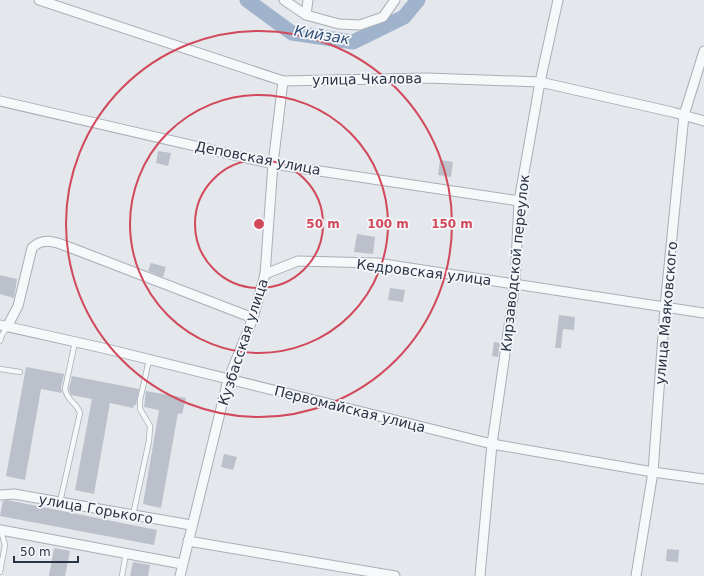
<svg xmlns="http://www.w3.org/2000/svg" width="704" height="576" viewBox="0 0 704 576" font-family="'DejaVu Sans',sans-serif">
<rect width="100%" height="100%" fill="#e4e7ec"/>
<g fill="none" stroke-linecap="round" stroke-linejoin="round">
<path stroke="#9fb4cc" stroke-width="15" d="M247,0L292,33L353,42L404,17L418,0"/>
</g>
<g fill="#bbc0ca">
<path d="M158,151L171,153L168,166L156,163Z"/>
<path d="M440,160L453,162L451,177L438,175Z"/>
<path d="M357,234L375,237L373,254L354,252Z"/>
<path d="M151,263L166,267L163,277L148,271Z"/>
<path d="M0,275L17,279L14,298L0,294Z"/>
<path d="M390,288L405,290L403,302L388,300Z"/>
<path d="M559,315L575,317L574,330L563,329L561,348H555Z"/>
<path d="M494,342L500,343L498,357L492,356Z"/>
<path d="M26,367L64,374L61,388L62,393L41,389L25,480L6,476Z"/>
<path d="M72,376L139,389L136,405H134L133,408L110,403L94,494L75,490L92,399L71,395L69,389Z"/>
<path d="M146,391L186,398L182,414L178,413L161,508L143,504L159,410L144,407Z"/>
<path d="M224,454L237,457L233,470L221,467Z"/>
<path d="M7,500L157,530L154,545L0,516L3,501Z"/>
<path d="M54,548L70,551L65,576H49Z"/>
<path d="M667,549L679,550L678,562L666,561Z"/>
<path d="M133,562L150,565L148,576H130Z"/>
</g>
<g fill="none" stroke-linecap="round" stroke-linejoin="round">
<g stroke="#a9aeb7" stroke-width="6">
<g id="service">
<path d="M0,341L2,335L7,327"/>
<path d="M0,369L20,372"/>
<path d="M60,502L80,413C76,401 68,403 65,389L75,342"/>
<path d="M133,515L149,441L150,426L140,409V400L149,360"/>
<path d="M0,572L5,545L1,531"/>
<path d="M122,576L126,553"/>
</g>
</g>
<g stroke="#a9aeb7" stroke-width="11">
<g id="minor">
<path d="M39,0L283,81L427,78L540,82L672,112L704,121"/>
<path d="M284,0L306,15L339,24L360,25L383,17L395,0"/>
<path d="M306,15L308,0"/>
<path d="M0,101L273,164L519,201"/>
<path d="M265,274L298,261L377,263L704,313"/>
<path d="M0,325L107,349L492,444L653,472L704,479"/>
<path d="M7,327L18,306L32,248C45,235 59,244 74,249L253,318"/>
<path d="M0,495L14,494L191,525"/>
<path d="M1,530L182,564"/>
<path d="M188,541L395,576"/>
<path d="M180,576L228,380L253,318L265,274L273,164L283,81"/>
<path d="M480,576L492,444L515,284L519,201L540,82L558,0"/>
<path d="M636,576L653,472L665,307L684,115L704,51"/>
</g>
</g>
<use href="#service" stroke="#f7f8fa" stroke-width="4.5"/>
<use href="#minor" stroke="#f7f8fa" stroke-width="9"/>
</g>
<g fill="none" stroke="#d1495b" stroke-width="2">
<circle cx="259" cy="224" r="64"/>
<circle cx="259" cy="224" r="129"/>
<circle cx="259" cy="224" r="193"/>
</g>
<g text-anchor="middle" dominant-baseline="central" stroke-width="3.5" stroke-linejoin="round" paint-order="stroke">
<g font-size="14" fill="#2b3445" stroke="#f4f6f9">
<text transform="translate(367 79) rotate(-1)">улица Чкалова</text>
<text transform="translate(258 158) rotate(11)">Деповская улица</text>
<text transform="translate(515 263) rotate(-84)">Кирзаводской переулок</text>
<text transform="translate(424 272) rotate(7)">Кедровская улица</text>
<text transform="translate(666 313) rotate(-85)">улица Маяковского</text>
<text transform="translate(243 342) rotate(-72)">Кузбасская улица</text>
<text transform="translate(350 409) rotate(14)">Первомайская улица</text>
<text transform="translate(96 509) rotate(10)">улица Горького</text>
</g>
<g font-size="15" font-style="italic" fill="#34527a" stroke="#f4f6f9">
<text transform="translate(322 35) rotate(9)">Кийзак</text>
</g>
</g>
<circle cx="259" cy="224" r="6" fill="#d1495b" stroke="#f4f6f9" stroke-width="2"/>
<g font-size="12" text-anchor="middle" font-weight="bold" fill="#d1495b" stroke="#f4f6f9" stroke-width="3.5" stroke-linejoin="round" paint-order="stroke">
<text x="323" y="228">50 m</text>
<text x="388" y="228">100 m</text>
<text x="452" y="228">150 m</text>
</g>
<path d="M14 556v6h64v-6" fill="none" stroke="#2b3445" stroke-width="2"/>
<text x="20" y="556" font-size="12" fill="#2b3445" stroke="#f4f6f9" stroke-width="3" paint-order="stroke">50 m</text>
</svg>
